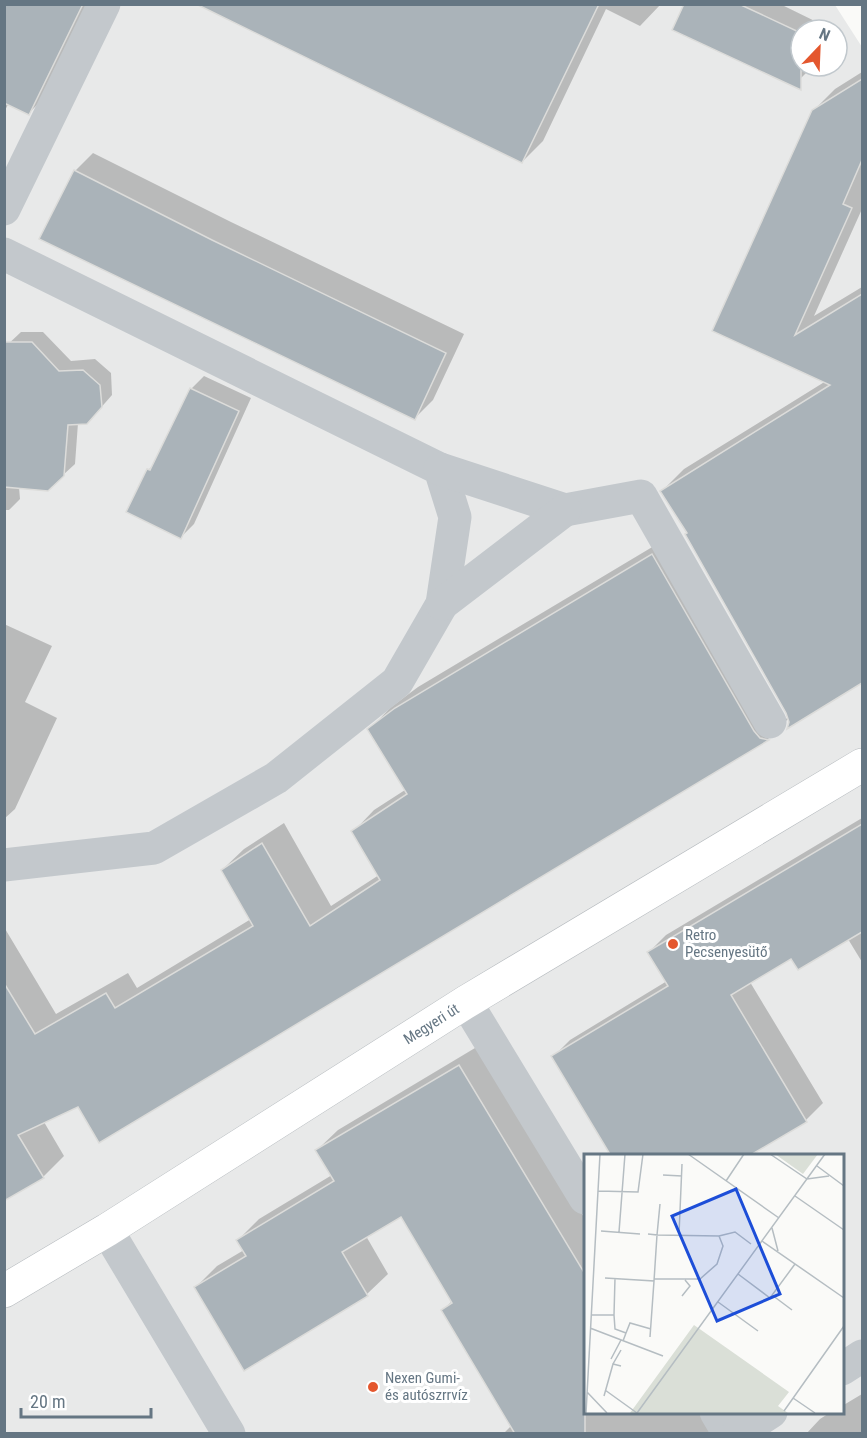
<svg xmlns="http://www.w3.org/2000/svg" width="867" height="1438" viewBox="0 0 867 1438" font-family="'Roboto Condensed',sans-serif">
<rect width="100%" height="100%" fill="#fafaf8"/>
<path fill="#e8e9e9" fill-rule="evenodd" d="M5,5H835L862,47V1433L5,1434ZM801,30H837V66H801ZM585,1156H842V1412H585Z"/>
<g fill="#0003">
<path d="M4,4H92L50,92L29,113L9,103L4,112Z"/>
<path d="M551,4H661L640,26L606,9L543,141L522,162Z"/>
<path d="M685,4H780L827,27L826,30H801V66H809L807,72L794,85Z"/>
<path d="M862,72V209L814,316L862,287V681L789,726L790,722L788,712L688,533L662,491L684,469L826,381L714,330L813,111L835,89Z"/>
<path d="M93,153L231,222L464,334L433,400L415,418L75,171Z"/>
<path d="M21,332H43L71,361L95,359L111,373L112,395L98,411L78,423L75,464L63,475L19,487L20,499L9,510H4V348Z"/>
<path d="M204,376L251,398L194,524L181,537L148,470L155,464L191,389Z"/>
<path d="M674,534L781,717L788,719L768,739L99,1141L78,1105L44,1122L64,1156L43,1177L4,1200V927L56,1014L128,973L137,988L251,919L222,870L244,849L284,823L331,906L379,875L353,832L374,810L405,790L369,730L390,708L418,687Z"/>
<path d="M4,624L52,646L25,702L57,718L15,809L4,819Z"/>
<path d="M862,818V962L848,939L792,957L750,982L823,1103L806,1120L746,1156H612L553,1057L570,1040L667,981L649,952L666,935Z"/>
<path d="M480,1045L585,1219V1412H702L715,1434H503L512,1425L443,1310L452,1301L401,1215L366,1236L388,1274L367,1294L245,1369L196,1287L217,1266L244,1250L238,1240L259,1219L332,1175L317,1150L338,1130Z"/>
<path d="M862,1394V1434H806L820,1419L831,1412H842V1406Z"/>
</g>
<g fill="#aab3b9" stroke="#dcdcda" stroke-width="1.5">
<path d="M4,4H83L29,115L4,103Z"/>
<path d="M196,4H599L522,163Z"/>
<path d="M684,4H739L801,33V90L672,30Z"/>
<path d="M862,79V160L843,204L852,208L795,335L862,294V683L787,729L789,722L786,713L685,534L687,533L660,491L830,385L712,331L812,110Z"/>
<path d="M74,170L212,240L446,353L415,420L39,239Z"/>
<path d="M4,342H32L59,371L83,370L100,385L102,407L87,424L68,425L64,476L48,491L4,487Z"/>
<path d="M190,388L239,411L181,539L126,512L147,469L150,470Z"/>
<path d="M652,554L754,731L760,738L769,740L99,1143L78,1107L18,1135L44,1178L4,1201V983L35,1034L106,993L115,1008L253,926L221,870L262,843L310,926L380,880L351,831L407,794L367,729L395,708Z"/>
<path d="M862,824V932L798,970L791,959L731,995L807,1122L749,1156H611L551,1056L668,986L647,952Z"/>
<path d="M459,1065L585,1274V1434H515L441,1310L452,1303L401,1217L342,1252L368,1296L244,1371L194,1287L246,1256L236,1240L334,1181L315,1150Z"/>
</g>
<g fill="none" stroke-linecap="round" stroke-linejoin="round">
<g stroke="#b5babe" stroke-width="34">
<g id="major">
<path id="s1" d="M4,1291L107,1230L466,1002L862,765"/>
</g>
</g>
<g stroke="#c3c8cc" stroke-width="33">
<path d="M4,209L104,4"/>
<path d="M4,254L440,469L455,517L442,604L397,682L276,778L154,848L4,865"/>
<path d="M440,469L565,510L641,496L770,722"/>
<path d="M442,604L565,510"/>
<path d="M466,1002L585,1198"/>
<path d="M107,1230L229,1434"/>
<path d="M842,1369L862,1356"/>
<path d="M716,1412L729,1434"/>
<path d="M737,1434L771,1412"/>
</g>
<use href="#major" stroke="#fff" stroke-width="33"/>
</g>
<g fill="#e4572e" stroke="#fff" stroke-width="2">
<circle cx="673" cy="944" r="6"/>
<circle cx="373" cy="1387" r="6"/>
</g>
<g text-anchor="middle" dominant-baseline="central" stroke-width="6" stroke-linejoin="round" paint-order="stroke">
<g font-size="15" fill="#657683" stroke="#fff" text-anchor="start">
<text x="685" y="935">Retro<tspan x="685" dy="17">Pecsenyesütő</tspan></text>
<text x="385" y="1378">Nexen Gumi-<tspan x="385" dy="17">és autószrrvíz</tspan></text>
</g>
<g font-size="15" fill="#657683" stroke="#fff">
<text stroke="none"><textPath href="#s1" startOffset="504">Megyeri út</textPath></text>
</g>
</g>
<g transform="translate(584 1154)">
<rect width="260" height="260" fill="#fafaf8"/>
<path d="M191,0H234L219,20ZM110,171L205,238L194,252L204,259H46Z" fill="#dadfd7"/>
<path fill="none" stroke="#b5bdc2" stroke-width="1.5" d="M104,0L195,64M186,0L223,25L245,22M233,12L260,32M79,21L98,22M142,27L160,0M14,37L54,38L59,0M211,42L260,76M188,74L194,97M17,77L56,80M35,78L41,0M64,80L73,81L70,127M95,80L98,10M135,82L151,78L167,90M178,87L260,144M154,120L186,144L211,110M21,124L70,127L66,183M70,125H116L133,110L139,92L135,82L73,81L76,50M188,141L208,156M98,142L106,132L101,126M134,148L174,177M7,161H30L31,175L42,179L39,187M30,161L31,124M6,174L79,202M42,179L46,169L67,175M27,205L37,186M37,212L29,210L37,196M21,236L53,259M3,238L23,259M20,242L29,210M209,244L231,259M200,257L260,172M2,259L16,0M53,259L241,0"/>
<path fill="#1d4ed8" fill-opacity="0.15" stroke="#1d4ed8" stroke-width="3" d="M152,35L196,140L133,167L88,62Z"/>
<rect width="260" height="260" fill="none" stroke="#657683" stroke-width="3"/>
</g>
<rect width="867" height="1438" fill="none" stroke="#657683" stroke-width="12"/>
<g transform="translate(819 48) rotate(23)"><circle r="28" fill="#ffffff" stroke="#c1c8cd" stroke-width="1.5"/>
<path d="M0-4.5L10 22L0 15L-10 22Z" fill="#e4572e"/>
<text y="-9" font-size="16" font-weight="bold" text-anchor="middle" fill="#657683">N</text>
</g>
<path d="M21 1408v9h130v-9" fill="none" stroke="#657683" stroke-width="3"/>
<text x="30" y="1408" font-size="18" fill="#657683" stroke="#ffffff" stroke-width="4.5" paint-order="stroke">20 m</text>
</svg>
